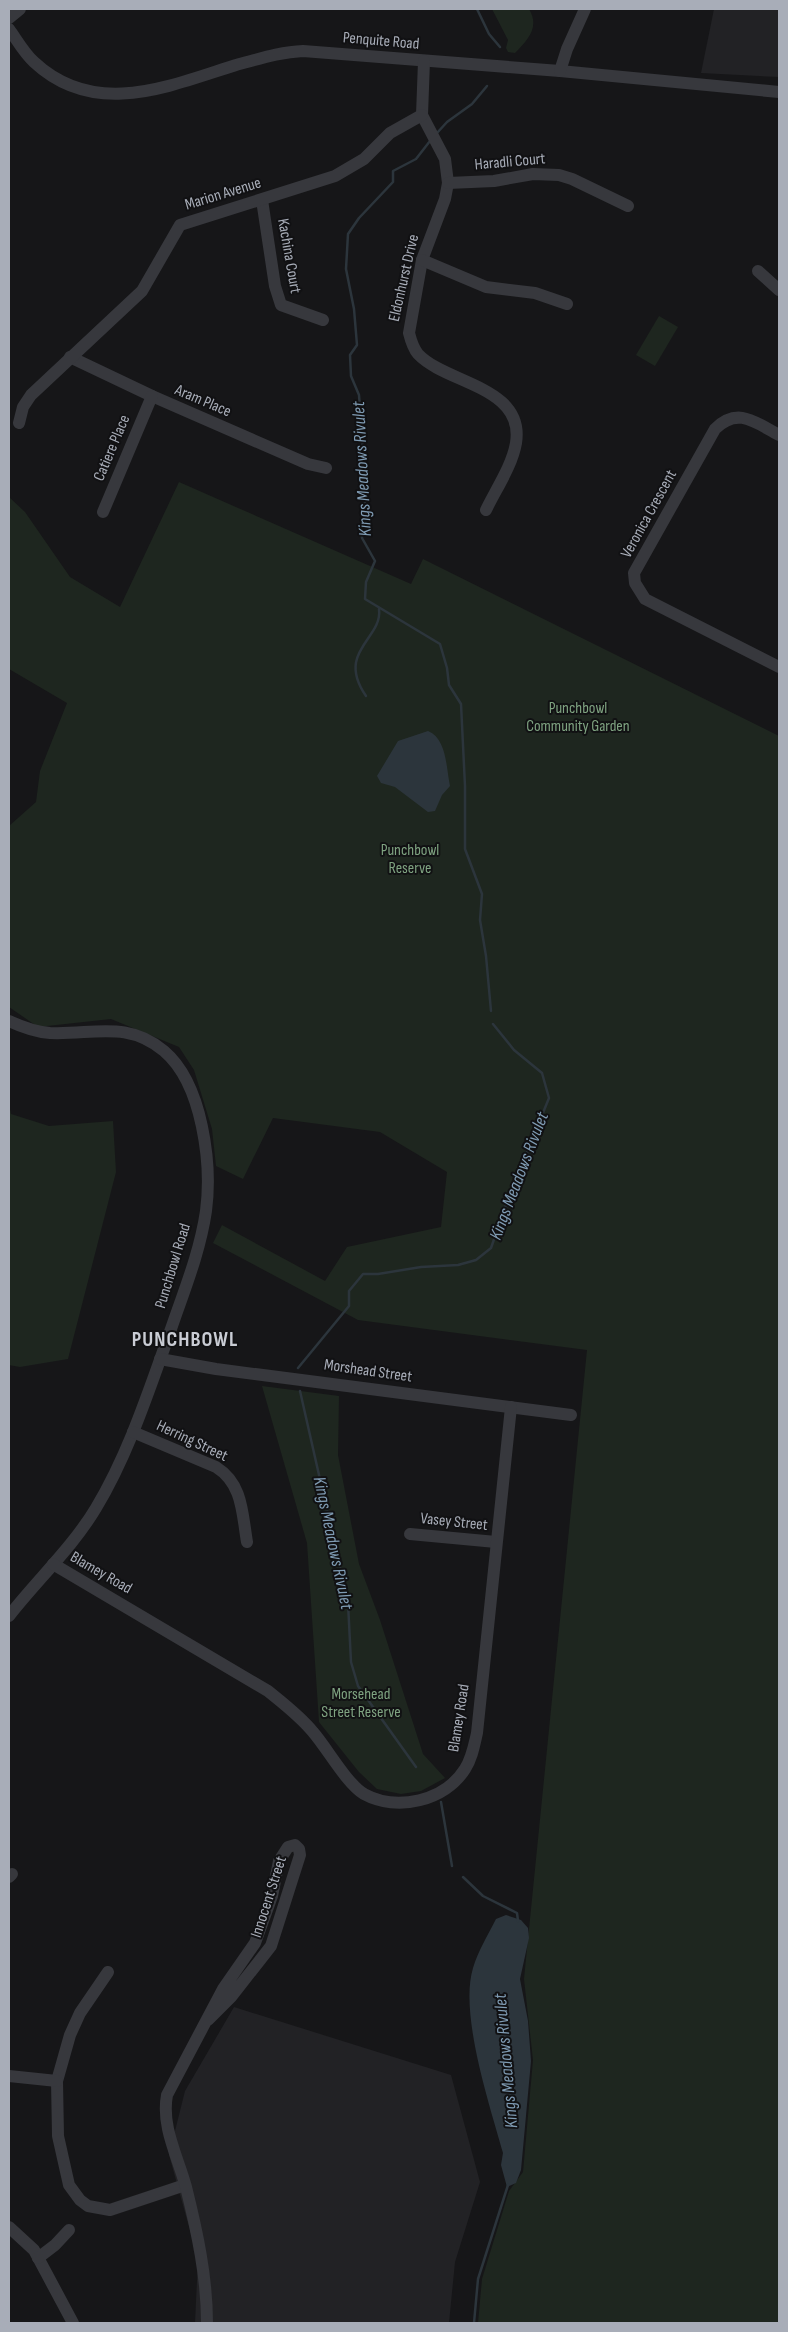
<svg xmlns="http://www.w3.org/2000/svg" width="788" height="2332" viewBox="0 0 788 2332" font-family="'Sofia Sans Condensed',sans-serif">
<rect width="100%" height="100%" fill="#161618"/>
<g fill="#222225">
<path d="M714,9H779V77L701,73Z"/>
<path d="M234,2007L451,2075L480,2182L455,2262L449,2323H195L198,2259L169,2155L185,2091Z"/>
</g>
<g fill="#1e261f">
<path d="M492,9H529C540,27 528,40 515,53L508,52L506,48L508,40Z"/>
<path d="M659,316L678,327L655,366L636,355Z"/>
<path d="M179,482L411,584L423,559L779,736V2323H478L482,2279L509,2191L523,2172L533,2060L524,1979L587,1350L358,1320L213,1243L222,1225L325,1281L347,1247L441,1227L447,1172L380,1132L273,1118L243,1179L216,1166L212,1129L194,1070L179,1047L111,1019L38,1027L9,1007V826L36,802L40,771L67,703L9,669V497L25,512L70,577L120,607Z"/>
<path d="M9,1104L11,1114L49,1126L113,1121L116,1172L68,1359L20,1367L9,1365Z"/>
<path d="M262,1386L339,1396L338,1455L359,1564L380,1620L423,1754L445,1778L421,1791L401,1794L377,1789L359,1772L319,1722L307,1543Z"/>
</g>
<g fill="#2c353c">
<path d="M428,731C447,739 446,767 450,786L442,795L435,811L428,812L395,787L381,783L377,776L398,741Z"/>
<path d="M506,1915L521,1920L528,1928L529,1938L520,1979L528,2021L531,2061L521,2170L516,2183L507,2187L501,2165L503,2153C490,2106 459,2014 473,1968C478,1951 488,1935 496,1919Z"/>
</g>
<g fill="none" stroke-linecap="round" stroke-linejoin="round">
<g stroke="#2c353c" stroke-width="2.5">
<path d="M477,9L489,34L500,47"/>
<path d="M437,133L447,122L472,104L487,86"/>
<path d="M430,141L416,159L393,171V182L359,218L348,234L346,269L354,309L357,345L350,355L351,376L359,395L366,496L362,517V538L375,561L366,582L365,599L440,644L447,668L449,685L461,704L465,786V849L482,894L480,920L486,956L491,1011"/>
<path d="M366,696C335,651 383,639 379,609"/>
<path d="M298,1368L349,1306V1291L363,1274H378L421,1267L458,1265L476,1260L491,1248L508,1199L549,1098L542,1073L514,1050L493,1024"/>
<path d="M300,1391L348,1603L351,1662L358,1686L416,1767"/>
<path d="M441,1802L452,1866"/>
<path d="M463,1877L483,1896L517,1913L518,1921"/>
<path d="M474,2323L478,2279L508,2185"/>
</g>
<g stroke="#37383d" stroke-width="12">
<path d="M9,18L20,9"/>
<path d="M9,29C17,40 24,53 34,62C95,119 169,86 236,65C259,59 280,52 303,51L560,71L779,92"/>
<path d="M424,61L422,115L445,159L448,183L445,199L422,260L409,333C411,341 413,348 418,354C446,384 525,386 516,443C512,466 496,489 486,510"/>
<path d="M560,71L567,49L585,9"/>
<path d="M448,183L494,181L533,174L559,175L572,179L628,206"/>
<path d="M262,200L275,286L281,305L323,320"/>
<path d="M422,260L486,287L535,293L567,304"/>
<path d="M758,271L779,290"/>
<path d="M70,357L152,396L308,464L326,468"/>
<path d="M19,423L23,407L31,395L142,291L180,225L335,176L364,159L390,133L422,115"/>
<path d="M779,435C756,423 738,406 715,429L634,573L635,583L645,599L779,667"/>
<path d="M103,512L152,396"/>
<path d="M9,1021C22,1027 36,1032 50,1033C93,1035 127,1020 164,1051C203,1084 212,1165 206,1211C200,1252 184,1291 171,1329C149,1390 129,1453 96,1508C72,1548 37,1580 9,1616"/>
<path d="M160,1359L216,1369L571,1415"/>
<path d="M133,1432L216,1467C243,1484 242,1513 247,1542"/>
<path d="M410,1534L496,1542"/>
<path d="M53,1564L268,1691C284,1704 300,1716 313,1732C327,1748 347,1784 364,1794C397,1812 445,1801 465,1769C472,1758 474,1746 477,1733L511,1407"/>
<path d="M9,1877L12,1874"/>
<path d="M108,1972L80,2013L70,2035L57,2081L58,2136L69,2185L80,2200L88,2206L110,2210L185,2185"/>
<path d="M9,2076L57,2081"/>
<path d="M9,2227L34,2250L73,2323"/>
<path d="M38,2258L55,2245L69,2230"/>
<path d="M207,2323C207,2277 197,2231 186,2187C178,2157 161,2127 167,2095L223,1989L255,1943L272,1896L279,1861L288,1847L295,1845L299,1849L300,1855L271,1946L231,1997L208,2020"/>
</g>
</g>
<g text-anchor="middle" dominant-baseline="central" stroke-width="4" stroke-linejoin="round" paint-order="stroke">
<g font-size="16" fill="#a8adb8" stroke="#111113">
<text transform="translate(381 41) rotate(5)">Penquite Road</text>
<text transform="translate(510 162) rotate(-5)">Haradli Court</text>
<text transform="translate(223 194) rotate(-17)">Marion Avenue</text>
<text transform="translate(289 256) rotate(80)">Kachina Court</text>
<text transform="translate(404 278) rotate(-77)">Eldonhurst Drive</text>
<text transform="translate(203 401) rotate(23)">Aram Place</text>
<text transform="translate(112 448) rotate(-67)">Catiere Place</text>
<text transform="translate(649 514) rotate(-61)">Veronica Crescent</text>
<text transform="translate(173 1266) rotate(-73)">Punchbowl Road</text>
<text transform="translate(368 1371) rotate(8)">Morshead Street</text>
<text transform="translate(192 1441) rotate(25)">Herring Street</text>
<text transform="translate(454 1522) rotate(6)">Vasey Street</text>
<text transform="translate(101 1573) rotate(30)">Blamey Road</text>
<text transform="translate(459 1718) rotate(-81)">Blamey Road</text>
<text transform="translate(269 1897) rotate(-72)">Innocent Street</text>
</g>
<g font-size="16" fill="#7fa381" stroke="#111113">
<text x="578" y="708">Punchbowl<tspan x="578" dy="18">Community Garden</tspan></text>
<text x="410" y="850">Punchbowl<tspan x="410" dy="18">Reserve</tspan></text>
<text x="361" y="1694">Morsehead<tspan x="361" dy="18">Street Reserve</tspan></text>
</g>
<g font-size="18" font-style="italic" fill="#7f9bb3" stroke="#111113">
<text transform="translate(362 469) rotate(-93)">Kings Meadows Rivulet</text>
<text transform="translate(519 1176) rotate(-69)">Kings Meadows Rivulet</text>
<text transform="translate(333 1543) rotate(78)">Kings Meadows Rivulet</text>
<text transform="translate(506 2061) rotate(-95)">Kings Meadows Rivulet</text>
</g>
<g font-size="21" font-weight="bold" letter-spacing="1" fill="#c9ccd4" stroke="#111113">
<text x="185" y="1339">PUNCHBOWL</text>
</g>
</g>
<rect width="788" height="2332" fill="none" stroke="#a8adb8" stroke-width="20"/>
</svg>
